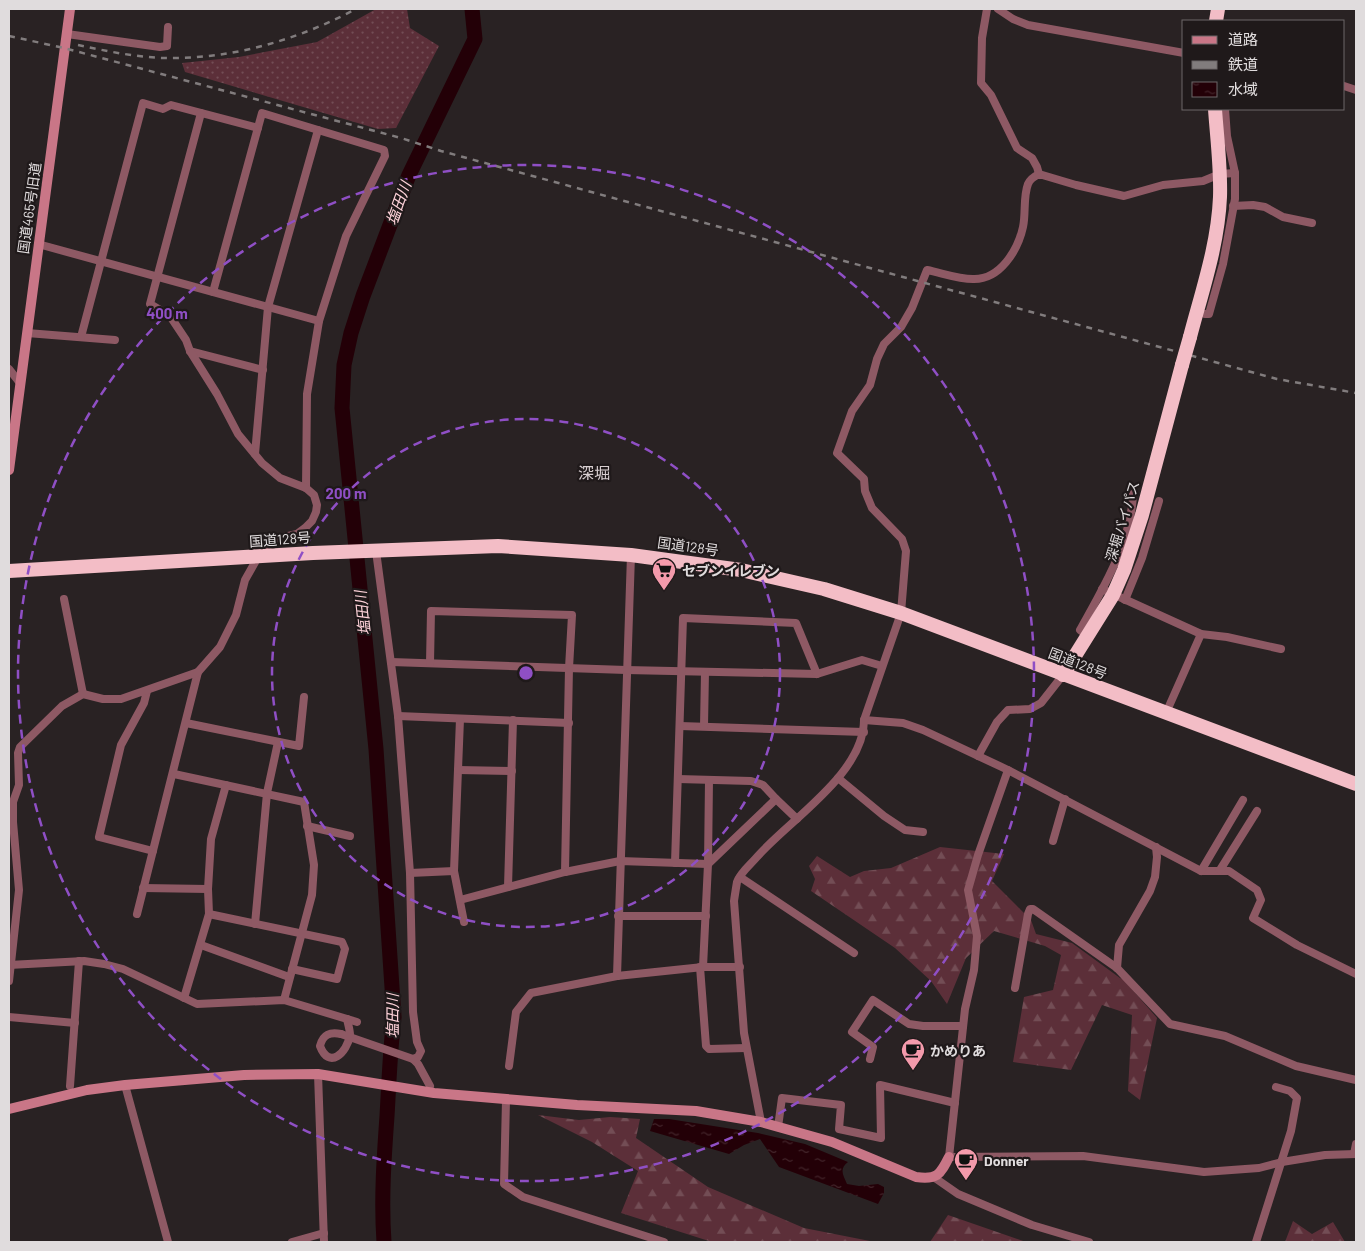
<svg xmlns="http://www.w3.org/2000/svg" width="1365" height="1251" viewBox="0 0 1365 1251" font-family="Barlow,'Noto Sans JP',sans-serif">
<defs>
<pattern id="grass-dots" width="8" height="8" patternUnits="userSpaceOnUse" patternTransform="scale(1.25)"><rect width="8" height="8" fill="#5c2f39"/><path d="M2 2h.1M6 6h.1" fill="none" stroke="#734d55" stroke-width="1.8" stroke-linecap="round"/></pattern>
<pattern id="forest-firs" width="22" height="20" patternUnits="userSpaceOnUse" patternTransform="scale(1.25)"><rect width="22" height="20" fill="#5c2f39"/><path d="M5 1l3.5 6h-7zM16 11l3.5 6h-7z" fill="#734d55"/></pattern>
<pattern id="water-ripples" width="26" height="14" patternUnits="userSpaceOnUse" patternTransform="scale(1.25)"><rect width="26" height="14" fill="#230007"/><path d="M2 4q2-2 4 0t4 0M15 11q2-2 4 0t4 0" fill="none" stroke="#43252b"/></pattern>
</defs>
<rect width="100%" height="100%" fill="#292223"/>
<path fill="url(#grass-dots)" d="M376,9H407L410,28L439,46L396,128L378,129L185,72L182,63L239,57L317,42Z"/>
<g fill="url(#forest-firs)">
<path d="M940,847L1004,854L992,881L1031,920L1036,934L1072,943L1120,978L1123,979L1157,1018L1140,1100L1128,1091L1132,1015L1102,1005L1071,1070L1013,1062L1024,997L1053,990L1061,955L1045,946L994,931L966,958L947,1004L931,981L895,948L811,891L815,879L809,866L817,856L850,877L864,871L891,868Z"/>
<path d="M538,1115L579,1120L610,1117L640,1119L636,1138L708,1187L804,1228L875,1242H712L621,1213L638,1171L592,1142Z"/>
<path d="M948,1215L1026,1242H930Z"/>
<path d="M1293,1221L1312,1234L1333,1222L1345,1242H1285Z"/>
</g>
<path fill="url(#water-ripples)" d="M654,1119H669L758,1133L805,1144L848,1162C839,1169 843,1175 847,1184L859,1186L878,1184L884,1187V1193L878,1204L779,1167L760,1139L744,1145L729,1154L650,1131Z"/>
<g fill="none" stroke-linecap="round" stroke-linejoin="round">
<path stroke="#230007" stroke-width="15" d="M384,1242C381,1200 384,1158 387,1116C389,1083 390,1050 394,1017L376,749L342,408L344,365L351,333L363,296L409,175L475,39L472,9"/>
<g stroke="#8e5964" stroke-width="8">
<path d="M987,9L982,38L981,83L991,95L1017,148L1032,158L1037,167L1039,174"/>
<path d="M998,9L1013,19L1028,25L1184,53"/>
<path d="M67,34L160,47L167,46L168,27"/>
<path d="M1344,86L1356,90"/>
<path d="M1233,206L1253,205L1265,207L1283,217L1312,223"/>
<path d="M38,244L319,321"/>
<path d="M213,292L262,113L384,150L385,156L346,236L319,321L307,394L306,488"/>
<path d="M1205,314H1209L1223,264L1235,199V173L1227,136L1225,109"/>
<path d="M27,333L115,340"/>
<path d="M81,337L143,103L163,109L171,105L258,128"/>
<path d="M190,351L263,370"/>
<path d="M9,369L20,383"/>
<path d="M255,454L268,307L318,130"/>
<path d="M376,551L398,716L410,873L413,1012L417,1042L421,1051L418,1057L413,1059L418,1064L430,1086"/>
<path d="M1102,589L1201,634L1227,637L1281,649"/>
<path d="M64,599L83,694"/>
<path d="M1125,600L1142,558L1159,501"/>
<path d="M1088,636L1080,630C1103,588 1131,543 1133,494"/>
<path d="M391,662L626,670L817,674L862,660L882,666"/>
<path d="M430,663L431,611L572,615L569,668L565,872"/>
<path d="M147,691L144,703L121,745L99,837L153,851"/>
<path d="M1166,713L1201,634"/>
<path d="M398,716L569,723"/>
<path d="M460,719L454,871L464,922"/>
<path d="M864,720L903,723L923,730L1008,770L1201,871H1229L1257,890L1261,900L1253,918L1297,945L1356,974"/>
<path d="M186,723L299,746L304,697"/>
<path d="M680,726L864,732"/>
<path d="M704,726L705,672"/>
<path d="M978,756L997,722L1008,710L1030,709L1041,703L1063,675"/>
<path d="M458,770L512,771"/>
<path d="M1008,770L978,855L968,890L977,936L974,970L965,1009L949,1157L1083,1156L1204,1172L1259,1168L1282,1162L1325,1155L1356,1154"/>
<path d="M174,774L304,802L314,865L312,895L284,1000"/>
<path d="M838,778L884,816L905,830L923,832"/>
<path d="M678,779L751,781L763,785L776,799"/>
<path d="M226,785L211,839L208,889L209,914L342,942L345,949L337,979L292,969"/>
<path d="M307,826L350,836"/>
<path d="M1053,841L1065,799"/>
<path d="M675,863L683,618L796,623L817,674"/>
<path d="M1220,870L1257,811"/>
<path d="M1201,871L1243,800"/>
<path d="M410,873L454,871"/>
<path d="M740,877L854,953"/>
<path d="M508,887L513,720"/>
<path d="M143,888L208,889"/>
<path d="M460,900L565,872L620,861L708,864L776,799L797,819"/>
<path d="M137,914L198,672"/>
<path d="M618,916H706"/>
<path d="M255,924L267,793L278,742"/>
<path d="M201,945L289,977"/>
<path d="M9,965L84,961L104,964L123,969L197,1004L284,1000L357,1022"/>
<path d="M700,967L706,1046L709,1049L746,1048"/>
<path d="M703,967L708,864L709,780"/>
<path d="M1117,968L1119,945L1150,891L1155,877L1157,857L1156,847"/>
<path d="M617,976L631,555"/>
<path d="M9,981L19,890L13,822V802L19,785L18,753L20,747L62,706L83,694L103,699H121L198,672L220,647L236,615L245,580L258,557L275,539L297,534L305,528L312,521L316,512L317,505L314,495L306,488L280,478L262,463L238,434L217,394L190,351L186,340L170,316L150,304L201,113"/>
<path d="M1015,988L1028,914L1030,909H1033L1117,968L1170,1024L1225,1036L1296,1066L1356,1080"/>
<path d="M184,998L209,914"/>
<path d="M9,1017L75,1023"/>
<path d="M341,1034C330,1032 323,1034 320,1046C329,1070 347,1053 350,1035C350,1030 348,1024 347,1019"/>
<path d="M870,1059L873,1047L852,1032L873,1000L909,1024L923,1026H963"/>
<path d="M509,1066L516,1012L531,993L617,976L703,967H740"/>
<path d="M318,1074L324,1242"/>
<path d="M125,1085L168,1242"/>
<path d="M70,1086L79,961"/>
<path d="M506,1100L504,1184L523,1197L664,1242"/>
<path d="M761,1122L744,1033L734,901C735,894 736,888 737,882C740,873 750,865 756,858C789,820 864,774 864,720L901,613L906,551L902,539L872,508L865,491L864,479L837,453L852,411L870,385L877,359L884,344L901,327L912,308L927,270C942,273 958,279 973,279C1000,280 1018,250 1023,227C1026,213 1023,197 1028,184C1030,179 1035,176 1039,174L1076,185L1124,196L1163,185L1203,181L1220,174L1235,173"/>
<path d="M778,1127L782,1098L841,1105L839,1129L881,1138L880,1085L955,1103"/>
<path d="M1354,1154L1356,1144"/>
<path d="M935,1178L958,1194L1032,1225L1089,1242"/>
<path d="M292,1242L324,1233"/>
<path d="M1256,1242L1291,1131L1297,1098L1290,1091L1276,1087"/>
</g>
<g stroke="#c97687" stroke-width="10">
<path d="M9,470L70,9"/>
<path d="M9,1109L87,1090L125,1085L244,1075L318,1074L434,1093L577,1105L696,1111L761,1122L832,1142L916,1177C937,1180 940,1175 949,1157"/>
</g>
<g stroke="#f3bdc6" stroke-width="14">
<path d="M1216,21L1218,9"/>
<path d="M1190,337C1202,291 1218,245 1220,197C1221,168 1217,138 1215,109"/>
<path d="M9,571L313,553L498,546L631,555L741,570L824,589L901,613L1356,784"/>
<path d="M1063,675L1113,595L1124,570L1142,515L1182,365"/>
</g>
<g stroke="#817c7d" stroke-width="2.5" stroke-dasharray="6 6" stroke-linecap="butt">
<path d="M9,36L64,48L401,138L441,151L1277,379L1356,393"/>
<path d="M78,45C111,52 144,59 177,58C240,57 301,38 356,9"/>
</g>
<path stroke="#8e5964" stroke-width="8" d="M341,1034L413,1059"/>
<path stroke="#f3bdc6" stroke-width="14" d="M1182,365L1190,337"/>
</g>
<g fill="none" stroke="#8f4fc5" stroke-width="2.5" stroke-dasharray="9 6">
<circle cx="526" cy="673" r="254"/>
<circle cx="526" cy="673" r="508"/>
</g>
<defs>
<g id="supermarket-pin" transform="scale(1.25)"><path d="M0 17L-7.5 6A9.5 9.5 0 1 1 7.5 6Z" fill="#f39aab" stroke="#1f191a"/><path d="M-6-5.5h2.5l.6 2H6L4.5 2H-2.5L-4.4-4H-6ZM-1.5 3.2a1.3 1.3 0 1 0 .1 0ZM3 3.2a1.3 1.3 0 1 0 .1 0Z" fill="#111"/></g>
<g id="cafe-pin" transform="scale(1.25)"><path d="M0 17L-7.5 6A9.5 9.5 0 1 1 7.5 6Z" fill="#f39aab" stroke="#1f191a"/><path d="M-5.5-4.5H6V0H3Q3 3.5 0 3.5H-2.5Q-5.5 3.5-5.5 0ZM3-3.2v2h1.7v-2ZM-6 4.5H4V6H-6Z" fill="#111"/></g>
</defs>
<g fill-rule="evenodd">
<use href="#supermarket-pin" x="664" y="570"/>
<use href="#cafe-pin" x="913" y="1050"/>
<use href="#cafe-pin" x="966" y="1160"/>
</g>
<g text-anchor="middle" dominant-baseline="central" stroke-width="4.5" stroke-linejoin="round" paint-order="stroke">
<g font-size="14" fill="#e0dcdd" stroke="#1f191a">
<text transform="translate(29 208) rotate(-82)">国道465号旧道</text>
<text transform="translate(1122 521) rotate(-73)">深堀バイパス</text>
<text transform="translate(280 539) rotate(-4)">国道128号</text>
<text transform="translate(688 546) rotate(8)">国道128号</text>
<text transform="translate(1078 663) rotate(21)">国道128号</text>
</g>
<g font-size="14" font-weight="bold" fill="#e0dcdd" stroke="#1f191a" text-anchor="start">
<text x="682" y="570">セブンイレブン</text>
<text x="930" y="1050">かめりあ</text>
<text x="984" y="1160">Donner</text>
</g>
<g font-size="15" font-style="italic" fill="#ffd3da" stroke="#1f191a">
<text transform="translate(398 203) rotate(-70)">塩田川</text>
<text transform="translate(362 613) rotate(-96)">塩田川</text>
<text transform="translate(392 1016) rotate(-90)">塩田川</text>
</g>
<g font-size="16" fill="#d8cfd1" stroke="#1f191a">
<text x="594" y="472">深堀</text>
</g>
</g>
<circle cx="526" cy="673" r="8" fill="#8f4fc5" stroke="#1f191a" stroke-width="2.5"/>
<g font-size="15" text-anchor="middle" font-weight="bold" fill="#8f4fc5" stroke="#1f191a" stroke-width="4.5" stroke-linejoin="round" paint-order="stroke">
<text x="167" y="319">400 m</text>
<text x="346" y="499">200 m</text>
</g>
<rect width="1365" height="1251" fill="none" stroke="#e0dcdd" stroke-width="20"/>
<rect x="1182" y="20" width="162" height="90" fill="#1f191a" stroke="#6c6768"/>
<rect x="1192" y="36" width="25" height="8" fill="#c97687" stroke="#6c6768"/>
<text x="1228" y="45" font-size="15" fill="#e0dcdd">道路</text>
<rect x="1192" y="61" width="25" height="8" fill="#817c7d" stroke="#6c6768"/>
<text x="1228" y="70" font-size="15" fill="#e0dcdd">鉄道</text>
<rect x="1192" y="82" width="25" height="15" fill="url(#water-ripples)" stroke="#6c6768"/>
<text x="1228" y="95" font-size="15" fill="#e0dcdd">水域</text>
</svg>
